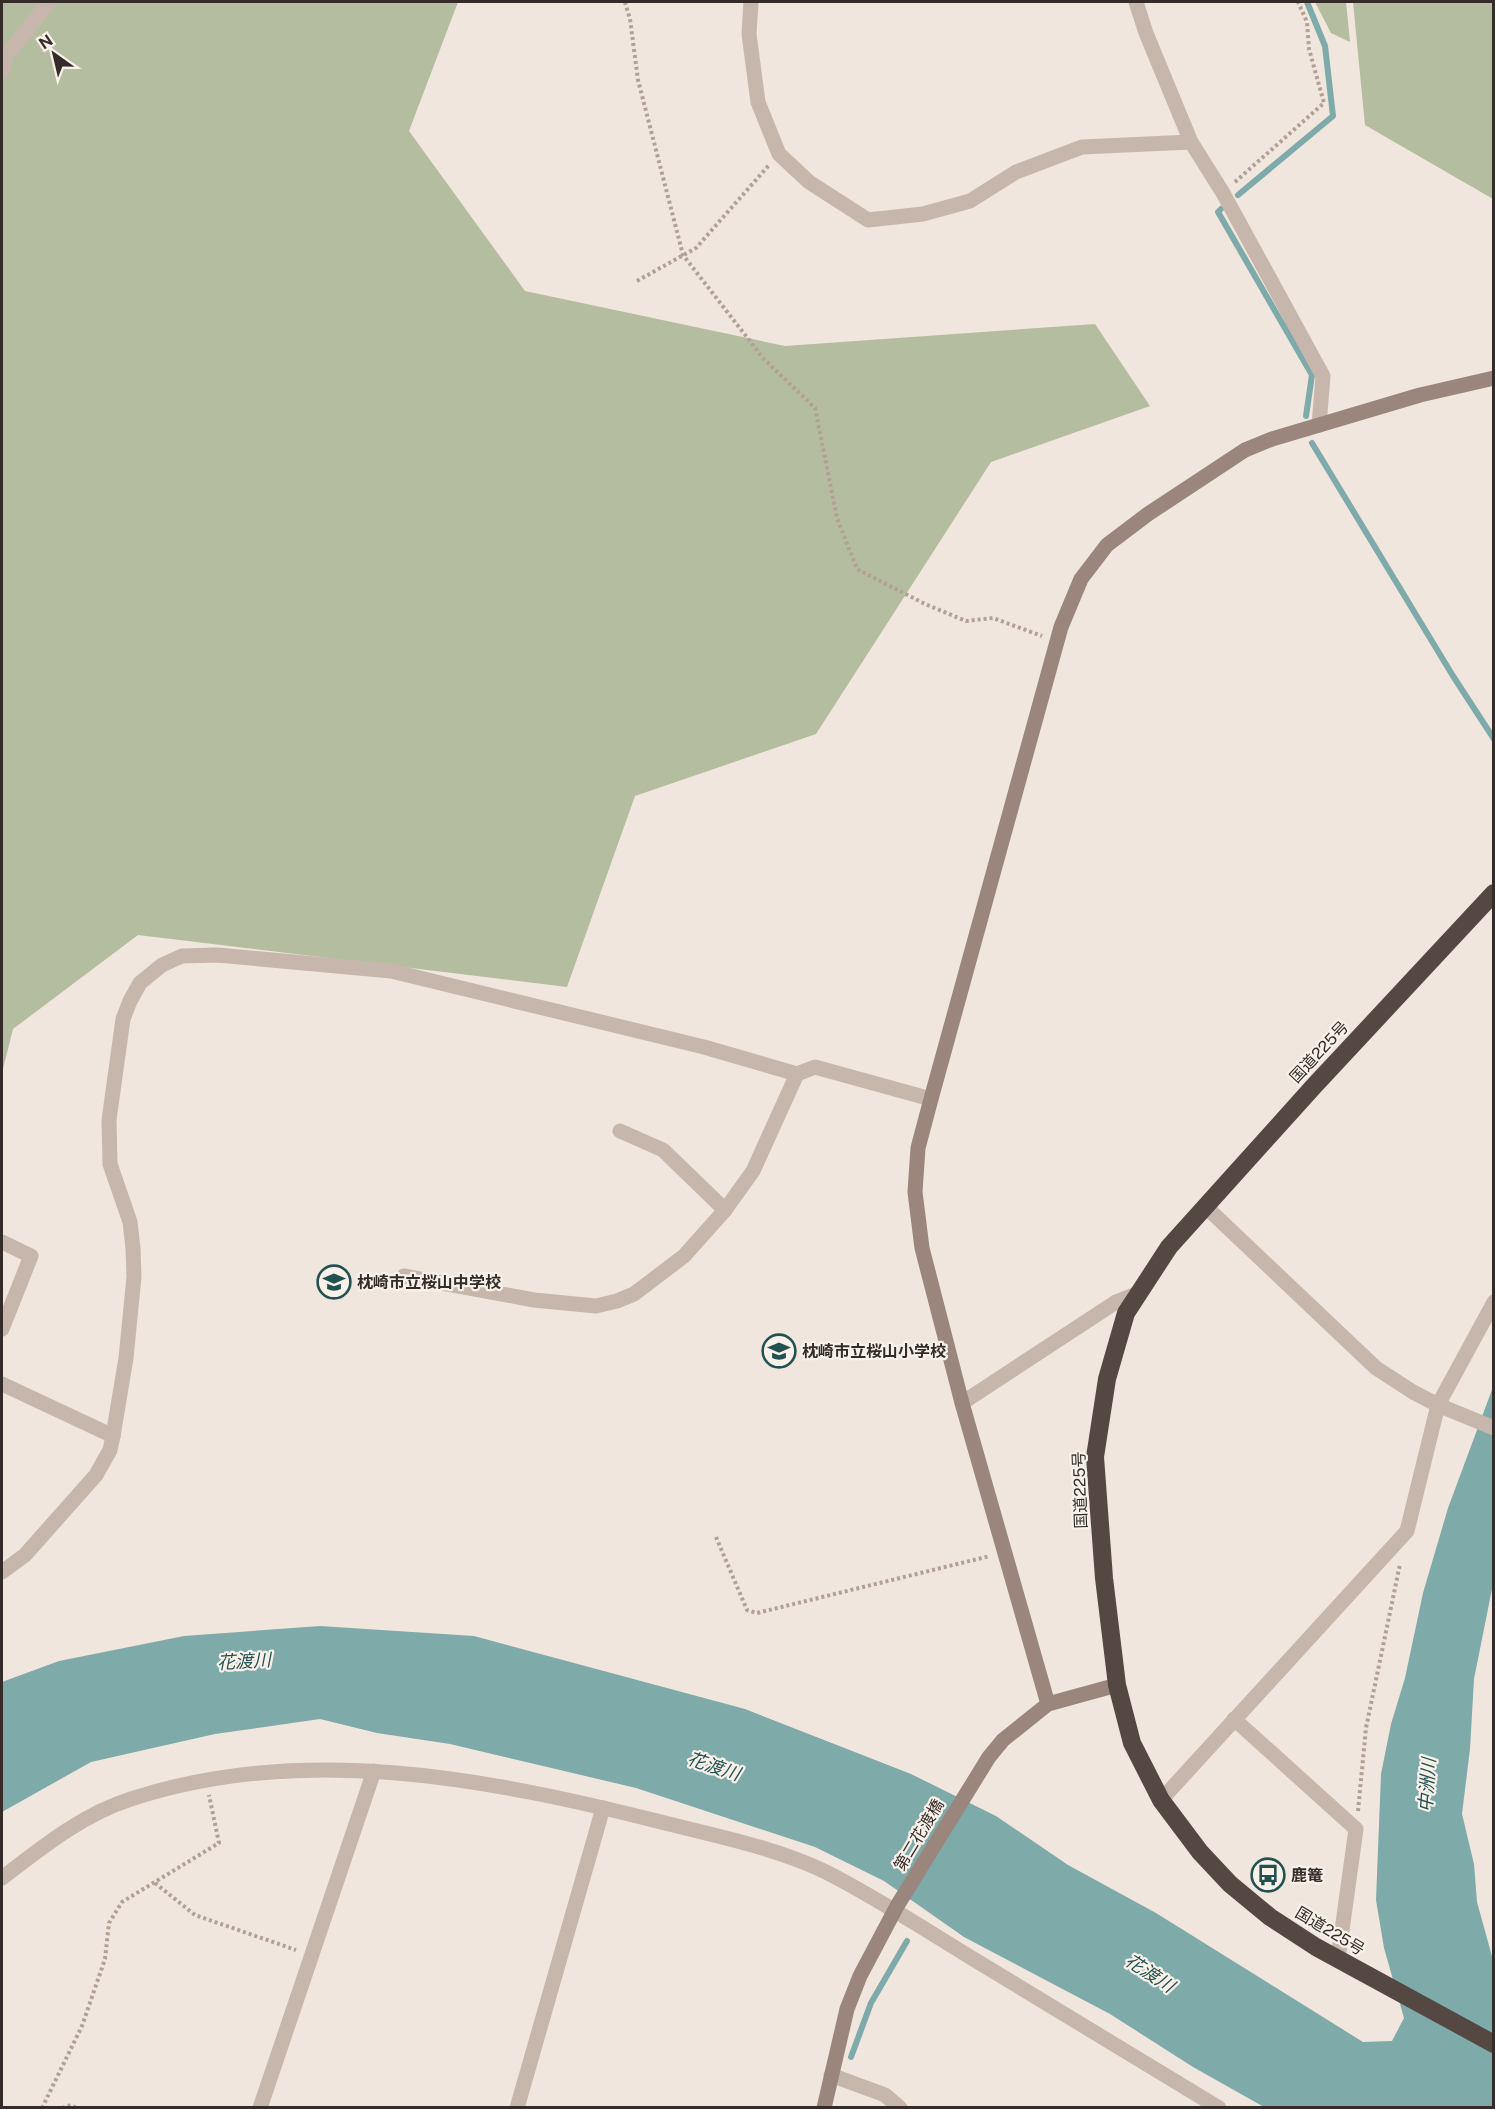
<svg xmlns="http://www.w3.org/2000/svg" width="1495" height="2109" viewBox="0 0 1495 2109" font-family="'Public Sans','Noto Sans JP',sans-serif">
<rect width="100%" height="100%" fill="#f0e6dd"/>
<g fill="#b4bd9f">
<path d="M2,2H458L409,131L525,291L785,346L1095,324L1150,406L991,462L816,734L635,796L567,987L138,935L13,1029L2,1073Z"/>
<path d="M1315,2H1346L1350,42L1331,33Z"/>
<path d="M1353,2H1493V199L1365,125Z"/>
</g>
<path fill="#7faaaa" d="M1493,1387V1584L1474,1679L1470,1749L1462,1814L1474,1864L1477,1902L1493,1960V2107H1264L1193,2067L1110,2014L964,1937L884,1881L815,1847L636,1788L450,1744L377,1733L320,1719L215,1734L91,1762L2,1812V1682L59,1661L184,1636L320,1626L474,1636L745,1709L911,1774L996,1816L1068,1865L1156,1913L1363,2042L1392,2041L1404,2018L1384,1948L1376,1900L1381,1774L1391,1724L1405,1678L1423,1593L1448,1508Z"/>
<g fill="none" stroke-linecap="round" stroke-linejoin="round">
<g stroke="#7faaaa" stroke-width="6">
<path d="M1238,195L1333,116L1325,46L1307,2"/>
<path d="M1221,209L1218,212L1312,375L1306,416"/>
<path d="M1312,443L1453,676L1494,739"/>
<path d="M851,2057L871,2003L907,1941"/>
</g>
<g stroke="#b2a095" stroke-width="4" stroke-dasharray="3 3" stroke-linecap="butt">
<path d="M625,2L630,19L638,80L683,255L763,358L815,408L837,518L857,569L925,604L966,621L993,618L1042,636"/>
<path d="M1235,182L1324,103L1309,49L1307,22L1298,2"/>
<path d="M637,281L696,248L770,164"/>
<path d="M716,1537L747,1610L757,1613L990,1556"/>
<path d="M1358,1811L1366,1728L1400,1564"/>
<path d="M155,1883L195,1915L296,1950"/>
<path d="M42,2108L82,2026L105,1959L109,1923L122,1902L219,1843L209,1795"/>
<path d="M62,2108L71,2105L76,2108"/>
</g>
<g stroke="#c7b6ab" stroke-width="15">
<path d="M751,2L749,34L758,102L779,154L809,182L868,220L923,214L970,201L1016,172L1082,147L1191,142"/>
<path d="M1136,2L1146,33L1191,142L1223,193L1323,376L1319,425"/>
<path d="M2,72L7,55L49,2"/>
<path d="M620,1131L663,1150L725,1210"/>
<path d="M1205,1206L1376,1368L1413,1392L1438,1405L1494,1428"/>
<path d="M2,1242L31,1256L2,1329"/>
<path d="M404,1276L534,1300L596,1306L617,1301L634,1294L684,1256L725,1210L753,1171L797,1074"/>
<path d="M2,1384L113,1436"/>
<path d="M962,1403L1116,1302L1139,1293"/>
<path d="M2,1572L25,1555L96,1475L110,1450L113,1436L126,1358L134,1277L133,1248L130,1222L110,1164L109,1120L123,1019L130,1001L140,983L162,965L182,956L217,955L391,971L704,1047L797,1074L815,1067L931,1099"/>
<path d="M1234,1719L1356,1829L1338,1959"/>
<path d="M1161,1800L1407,1531L1438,1405L1494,1302"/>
<path d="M2,1878C41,1848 83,1814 131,1799C304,1742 490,1779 661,1822C716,1836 774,1847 826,1872C877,1898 926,1930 975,1960C1056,2009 1137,2058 1219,2108"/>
<path d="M831,2075L885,2095L900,2108"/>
<path d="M260,2108L374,1771"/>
<path d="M517,2108L603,1808"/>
</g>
<g stroke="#9a867c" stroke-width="15">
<path d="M1048,1704L962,1403L922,1248L915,1192L918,1148L931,1099L1061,627L1081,579L1107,545L1148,514L1245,450L1272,439L1420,395L1494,378"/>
<path d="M824,2108L847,2009L860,1976L897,1906L989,1757L1003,1740L1048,1704L1117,1685"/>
</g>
<path stroke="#554741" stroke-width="18" d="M1494,893L1314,1086L1169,1247L1126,1313L1107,1379L1095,1457L1104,1578L1117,1685L1132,1743L1161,1800L1200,1852L1230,1884L1270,1917L1316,1947L1494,2044"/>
</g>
<defs>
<g id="school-ring" transform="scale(1.725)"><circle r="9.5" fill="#f8f1e9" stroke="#235152" stroke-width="1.5"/><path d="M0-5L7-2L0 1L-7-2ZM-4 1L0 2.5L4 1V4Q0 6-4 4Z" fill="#235152"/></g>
<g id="bus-ring" transform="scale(1.725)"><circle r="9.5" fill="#f8f1e9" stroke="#235152" stroke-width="1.5"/><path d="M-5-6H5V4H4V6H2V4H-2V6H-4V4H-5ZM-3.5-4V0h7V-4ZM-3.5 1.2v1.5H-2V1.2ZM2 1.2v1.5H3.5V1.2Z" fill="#235152"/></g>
</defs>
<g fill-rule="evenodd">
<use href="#school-ring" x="334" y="1282"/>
<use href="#school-ring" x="779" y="1351"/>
<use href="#bus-ring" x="1268" y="1875"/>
</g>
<g text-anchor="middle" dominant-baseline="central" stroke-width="4.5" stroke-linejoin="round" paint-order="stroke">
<g font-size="16" fill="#352c29" stroke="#f8f1e9">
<text transform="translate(1319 1052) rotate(-47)">国道225号</text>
<text transform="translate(1080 1490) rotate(-92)">国道225号</text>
<text transform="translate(919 1835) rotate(-59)">第二花渡橋</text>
<text transform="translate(1330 1931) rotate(31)">国道225号</text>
</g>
<g font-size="16" font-weight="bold" fill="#352c29" stroke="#f8f1e9" text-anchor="start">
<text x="357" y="1282">枕崎市立桜山中学校</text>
<text x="802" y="1351">枕崎市立桜山小学校</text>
<text x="1291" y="1875">鹿篭</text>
</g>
<g font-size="18" font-style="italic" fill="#235152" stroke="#f8f1e9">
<text transform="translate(244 1661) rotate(-3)">花渡川</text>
<text transform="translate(714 1766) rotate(18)">花渡川</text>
<text transform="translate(1427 1785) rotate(-86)">中洲川</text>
<text transform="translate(1150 1973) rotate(33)">花渡川</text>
</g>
</g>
<rect width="1495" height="2109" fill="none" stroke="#352c29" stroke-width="6"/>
<g transform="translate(54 54) rotate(326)" stroke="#f8f1e9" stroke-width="4.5" paint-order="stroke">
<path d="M0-4.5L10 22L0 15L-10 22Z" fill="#352c29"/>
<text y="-9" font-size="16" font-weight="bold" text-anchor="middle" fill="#352c29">N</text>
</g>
</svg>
